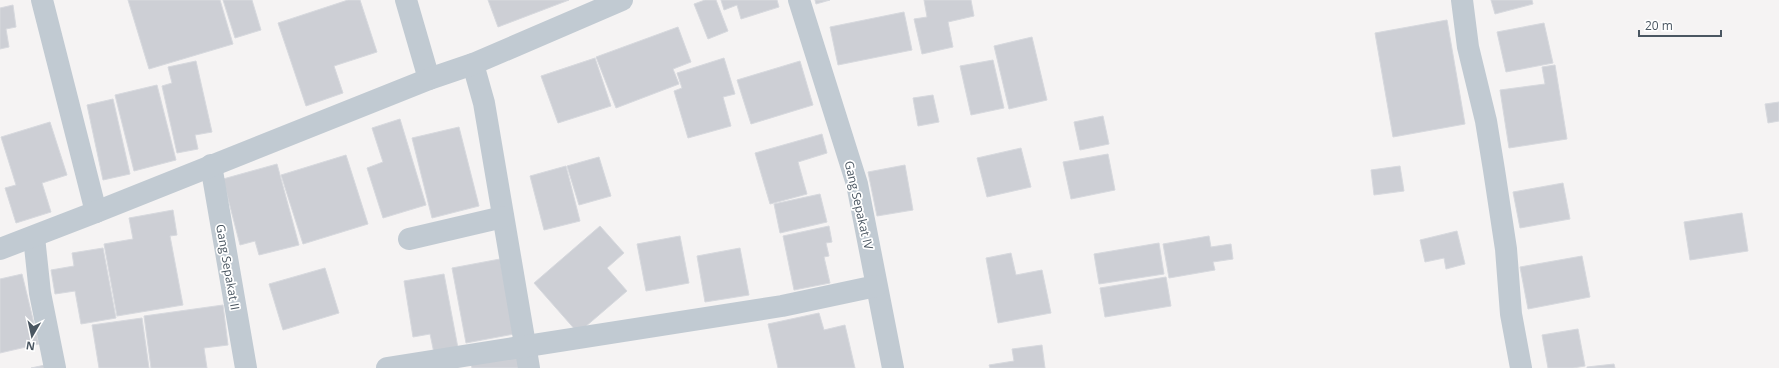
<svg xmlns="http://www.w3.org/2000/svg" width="1779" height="368" viewBox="0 0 1779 368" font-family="'Open Sans',sans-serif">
<rect width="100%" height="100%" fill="#f5f3f3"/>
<g fill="#cdcfd5" stroke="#d7d9de">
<path d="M128,0H220L233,44L149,69Z"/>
<path d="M223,0H252L261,30L235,38Z"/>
<path d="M348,0H360L377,52L334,66L343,93L306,106L278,23Z"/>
<path d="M488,0H569L498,27Z"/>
<path d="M705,0H716L728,31L708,39L694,4Z"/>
<path d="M721,0H777L779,7L741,19L737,5L724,10Z"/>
<path d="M815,0H830L816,4Z"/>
<path d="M924,0H971L974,16L948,22L953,47L922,54L914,19L927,17Z"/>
<path d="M1491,0H1532L1533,4L1495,14Z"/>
<path d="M13,5L16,27L6,29L9,47L0,49V8Z"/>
<path d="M904,12L912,50L838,65L830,27Z"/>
<path d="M1447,20L1465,124L1393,137L1375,33Z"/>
<path d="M1544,23L1553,63L1506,72L1497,32Z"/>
<path d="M678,27L691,62L673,69L679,84L616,108L596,57Z"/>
<path d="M1032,37L1047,100L1009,109L994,46Z"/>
<path d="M595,58L611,106L558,123L541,76Z"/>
<path d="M724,58L735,94L723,97L731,126L688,138L674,91L682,88L677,73Z"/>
<path d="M993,60L1004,108L971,115L960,66Z"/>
<path d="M196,61L212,132L195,135L198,149L177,153L162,86L172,83L168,67Z"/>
<path d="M800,61L813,105L751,124L737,80Z"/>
<path d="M1555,65L1567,139L1509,148L1500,90L1545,84L1542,67Z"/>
<path d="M157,85L176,160L134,171L115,95Z"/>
<path d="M933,95L939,122L918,126L913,98Z"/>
<path d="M113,99L130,174L103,180L87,105Z"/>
<path d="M1779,102V121L1768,123L1765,104Z"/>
<path d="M1103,116L1109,144L1080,150L1074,122Z"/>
<path d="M400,119L426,205L383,218L367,168L383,162L372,128Z"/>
<path d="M50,122L67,175L42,183L51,212L16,223L5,188L16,185L1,137Z"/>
<path d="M459,127L479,206L432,218L412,138Z"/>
<path d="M822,134L827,153L798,162L807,194L770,204L755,153Z"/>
<path d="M1021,148L1031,187L987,197L977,158Z"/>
<path d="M1108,154L1115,190L1071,199L1063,162Z"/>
<path d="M346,155L368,224L303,244L281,175Z"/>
<path d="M599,157L611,196L579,205L567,166Z"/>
<path d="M277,164L299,245L259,255L255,241L240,245L223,179Z"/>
<path d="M905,165L913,210L877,216L868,172Z"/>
<path d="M566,166L580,221L544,230L530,176Z"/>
<path d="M1400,166L1404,191L1374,195L1371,170Z"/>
<path d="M1563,183L1570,219L1520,228L1513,192Z"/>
<path d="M820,194L827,222L780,233L774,204Z"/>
<path d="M173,210L177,235L170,236L183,305L117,316L104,244L133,239L129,218Z"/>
<path d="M1742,213L1748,251L1690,260L1684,222Z"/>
<path d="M600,226L624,253L607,268L627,291L578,333L534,283Z"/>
<path d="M829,226L832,242L826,243L829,256L824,257L830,283L794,290L783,236Z"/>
<path d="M1457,231L1465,264L1446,269L1444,258L1425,262L1420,240Z"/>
<path d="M680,236L689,283L646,291L637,244Z"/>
<path d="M1209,236L1211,247L1231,244L1233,259L1213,262L1215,270L1169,278L1163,244Z"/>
<path d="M1159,243L1164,274L1099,284L1094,254Z"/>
<path d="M103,248L116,318L81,324L75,291L55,294L51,270L74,266L72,253Z"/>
<path d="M740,248L749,295L705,302L697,256Z"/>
<path d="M1011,253L1016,275L1042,270L1051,313L998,323L986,258Z"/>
<path d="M1582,256L1590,297L1528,309L1520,267Z"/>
<path d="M500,259L514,334L466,343L452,268Z"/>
<path d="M325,268L339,313L283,330L269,284Z"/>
<path d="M22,274L39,344L0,353V279Z"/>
<path d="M444,274L458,348L434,353L430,334L413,337L404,281Z"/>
<path d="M1166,277L1171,306L1105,317L1100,288Z"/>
<path d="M223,305L228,345L204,348L207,368H151L144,316Z"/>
<path d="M819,313L824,330L845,325L855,368H778L768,324Z"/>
<path d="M142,318L149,368H99L92,325Z"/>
<path d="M1578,329L1585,366L1573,368H1548L1542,335Z"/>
<path d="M1042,345L1045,368H990L989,365L1014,361L1012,349Z"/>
<path d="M521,356L523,368H472L471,364Z"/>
<path d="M1614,364L1615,368H1587V367Z"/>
<path d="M45,365L46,368H31Z"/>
</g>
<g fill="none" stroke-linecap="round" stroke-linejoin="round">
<g stroke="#c1cad2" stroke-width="22">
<path d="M42,0L96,212"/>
<path d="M406,0L429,79"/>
<path d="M799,0L857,184L893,368"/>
<path d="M1462,0L1468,47L1486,121L1494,170L1506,249L1511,314L1521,368"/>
<path d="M473,64L484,103L529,368"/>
<path d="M211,165L246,368"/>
<path d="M34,237L40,293L55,368"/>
<path d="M409,239L503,217"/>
<path d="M0,249L96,212L429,79L473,64L622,0"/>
<path d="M387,368L782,306L876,286"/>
</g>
</g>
<g text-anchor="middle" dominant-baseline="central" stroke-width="3.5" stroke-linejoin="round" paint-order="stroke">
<g font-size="12" fill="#4a5661" stroke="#fff">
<text transform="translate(859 205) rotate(77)">Gang Sepakat IV</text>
<text transform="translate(228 267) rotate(80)">Gang Sepakat II</text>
</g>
</g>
<g transform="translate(32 336) rotate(189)" stroke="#ffffff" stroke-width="3" paint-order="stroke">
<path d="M0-3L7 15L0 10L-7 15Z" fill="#4a5661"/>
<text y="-6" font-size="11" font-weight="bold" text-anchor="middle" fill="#4a5661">N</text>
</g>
<path d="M1639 30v6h82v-6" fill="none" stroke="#4a5661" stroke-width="2"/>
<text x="1645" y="30" font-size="12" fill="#4a5661" stroke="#ffffff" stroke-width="3" paint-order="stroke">20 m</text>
</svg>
